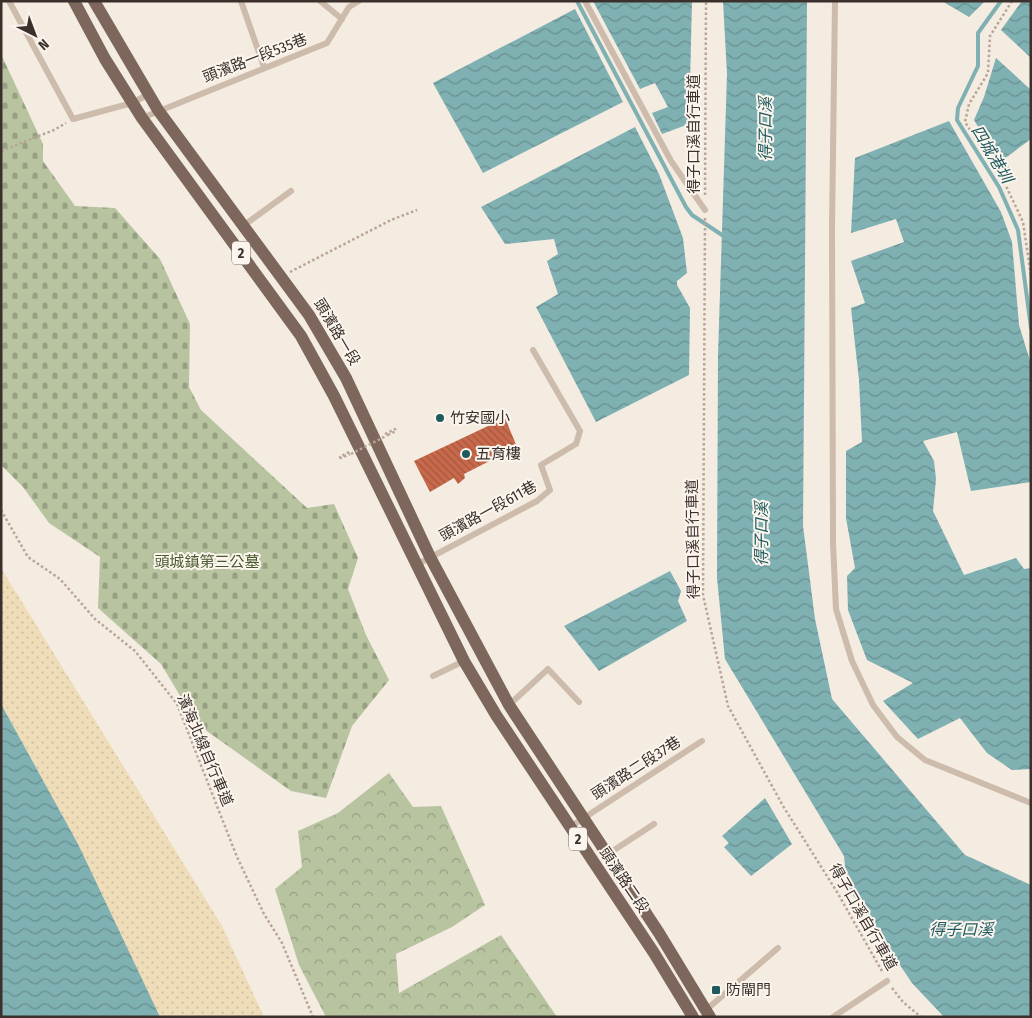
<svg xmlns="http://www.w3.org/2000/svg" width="1032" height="1018" viewBox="0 0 1032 1018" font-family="'Fira Sans Condensed','Noto Sans TC',sans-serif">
<defs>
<pattern id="forest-crowns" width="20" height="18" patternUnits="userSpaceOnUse" patternTransform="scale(1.25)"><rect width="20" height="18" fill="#b8c4a0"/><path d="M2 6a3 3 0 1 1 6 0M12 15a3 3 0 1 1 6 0" fill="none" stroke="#97a083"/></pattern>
<pattern id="sand-dots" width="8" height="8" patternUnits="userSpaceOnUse" patternTransform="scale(1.25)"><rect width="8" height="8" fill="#efdcb8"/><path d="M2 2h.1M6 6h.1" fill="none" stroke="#cebd9e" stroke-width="1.8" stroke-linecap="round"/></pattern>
<pattern id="cemetery-stones" width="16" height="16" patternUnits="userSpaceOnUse" patternTransform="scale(1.25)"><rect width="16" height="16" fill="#b8c4a0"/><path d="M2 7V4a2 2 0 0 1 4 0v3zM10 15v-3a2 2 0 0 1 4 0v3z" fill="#97a083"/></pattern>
<pattern id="water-waves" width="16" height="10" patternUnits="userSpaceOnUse" patternTransform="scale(1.25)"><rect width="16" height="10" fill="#7fb0b2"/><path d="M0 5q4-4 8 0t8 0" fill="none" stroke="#699091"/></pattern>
<pattern id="building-back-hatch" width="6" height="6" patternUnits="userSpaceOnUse" patternTransform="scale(1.25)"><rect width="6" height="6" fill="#c8694b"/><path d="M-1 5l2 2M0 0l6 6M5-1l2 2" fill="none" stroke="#a4573f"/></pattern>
</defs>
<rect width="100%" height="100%" fill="#f4ebe1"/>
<path fill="url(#forest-crowns)" d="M389,773L413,807L441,806L485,905L452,927L396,954L399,993L501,935L557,1017H326L299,965L275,889L302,867L298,831L338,813Z"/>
<path fill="url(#sand-dots)" d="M1,568L222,926L264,1017H160L156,1011L78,844L1,704Z"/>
<path fill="url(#cemetery-stones)" d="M1,54L43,144V161L75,206L115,208L160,259L190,324L189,387L201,410L307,508L334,504L358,558L348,589L366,635L389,680L352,726L326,798L291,791L197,724L161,664L98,608L100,557L49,523L23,487L1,465Z"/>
<g fill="url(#water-waves)">
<path d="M593,1H692L689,124L662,134L652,113L668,107L655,83L640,89Z"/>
<path d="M723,1H807L803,526L815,619L832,699L965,855L1031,885V1017H944L912,983L847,886L844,856L725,659L717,578L718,356L727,74Z"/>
<path d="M942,1H985L969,17Z"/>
<path d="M1022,1H1031V58L1001,30Z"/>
<path d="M575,9L623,102L483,173L433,83Z"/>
<path d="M996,58L1031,90V139L1004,159L1010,169L1005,171L974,120L984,97Z"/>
<path d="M949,121L1001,212L1012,242L1019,325L1031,364V482L971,491L957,432L923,441L934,461L936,479L933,511L964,575L1016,558L1024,569L1031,568V769L1012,770L987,753L960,718L918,739L883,701L913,683L867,660L848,610L847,576L855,568L846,518V451L862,442L859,380L851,308L865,303L851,261L904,242L896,219L851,233L855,158Z"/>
<path d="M635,127L659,174L683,238L687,273L677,281V285L690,308L689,375L596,422L536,307L558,294L547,261L558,254L554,239L505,244L481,207Z"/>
<path d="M670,571L681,591L678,601L687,621L599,671L564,626Z"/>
<path d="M1,704L78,844L160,1017H1Z"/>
<path d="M765,798L792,844L751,876L724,847L729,843L722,836Z"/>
</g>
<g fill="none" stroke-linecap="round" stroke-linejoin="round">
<g stroke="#7fb0b2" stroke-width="4">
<path d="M577,1L686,207L692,215L725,237"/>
<path d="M1001,1L978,33V66L958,108L957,120L999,187L1018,230L1031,328"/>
</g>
</g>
<path fill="url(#building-back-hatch)" d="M505,418L517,447L464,474L465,478L458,484L454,478L430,492L414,461Z"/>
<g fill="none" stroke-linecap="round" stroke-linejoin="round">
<g stroke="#b9a596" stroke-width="2.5" stroke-dasharray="2.5 2.5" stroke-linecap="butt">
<path d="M1012,1L990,36L988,73L969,104L965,122L1007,188L1023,222L1031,276"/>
<path d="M1,151L54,130L66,123"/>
<path d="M705,195L706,1"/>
<path d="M705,218L703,595L728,706L783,806L837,892L883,973"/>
<path d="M290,272L391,220L417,210"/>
<path d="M385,434L395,429L396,431L388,435"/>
<path d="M349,452L340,457L341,458L350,454"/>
<path d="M1,510L28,557L60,579L95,619L135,651L177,704L237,857L264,914L282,943L313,1017"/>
<path d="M892,988L903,1002L921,1017"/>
</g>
<g stroke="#cdbbac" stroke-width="6">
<path d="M9,1L73,119L132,103L149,94"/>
<path d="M241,1L264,67"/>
<path d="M320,1L342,19"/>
<path d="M585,1L671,161L705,210"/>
<path d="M835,1L832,228L833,543L836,609L852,661L873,705L897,737L925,760L1031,803"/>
<path d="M142,118L327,43L349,7L359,1"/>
<path d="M243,226L291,191"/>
<path d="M416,565L537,501L550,490L541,465L576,444L580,431L533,350"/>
<path d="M433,676L464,661"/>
<path d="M509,705L548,669L579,702"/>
<path d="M570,827L702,741"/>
<path d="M608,854L654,824"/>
<path d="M706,1010L778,948"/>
<path d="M833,1017L887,981"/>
</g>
<g stroke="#7d675c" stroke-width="12">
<path d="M74,1L105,59L142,118L301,336L334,396L464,661L496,715L654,953L693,1017"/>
<path d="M94,1L158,110L309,315L346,378L430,557L509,705L659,933L710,1017"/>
</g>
<path stroke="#b9a596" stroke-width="2.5" stroke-dasharray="2.5 2.5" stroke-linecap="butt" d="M351,454L388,435"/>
</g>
<g fill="#1f5a5e" stroke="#fbf5ee" stroke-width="2">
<circle cx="440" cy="418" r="5"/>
<circle cx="466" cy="454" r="5"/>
<rect x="711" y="985" width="10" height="10" rx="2.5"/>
</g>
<g text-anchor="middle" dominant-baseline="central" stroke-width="4" stroke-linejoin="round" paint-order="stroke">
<g fill="#fbf5ee" stroke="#756b66" stroke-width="1">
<rect x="232" y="241.5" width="18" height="23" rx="4"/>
<rect x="569" y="827.5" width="18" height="23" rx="4"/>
</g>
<g font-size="14" font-weight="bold" fill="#3b302b">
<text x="241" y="253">2</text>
<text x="578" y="839">2</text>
</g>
<g font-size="15" fill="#3b302b" stroke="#fbf5ee">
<text transform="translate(255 58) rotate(-21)">頭濱路一段535巷</text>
<text transform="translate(694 134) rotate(-90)">得子口溪自行車道</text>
<text transform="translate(337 332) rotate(59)">頭濱路一段</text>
<text transform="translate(488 511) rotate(-29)">頭濱路一段611巷</text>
<text transform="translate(693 539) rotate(-91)">得子口溪自行車道</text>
<text transform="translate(205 750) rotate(67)">濱海北線自行車道</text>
<text transform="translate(636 768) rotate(-33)">頭濱路二段37巷</text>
<text transform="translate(624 880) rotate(56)">頭濱路二段</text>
<text transform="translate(863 917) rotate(60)">得子口溪自行車道</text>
</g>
<g font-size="15" fill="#3b302b" stroke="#fbf5ee" text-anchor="start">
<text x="450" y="418">竹安國小</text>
<text x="476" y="454">五育樓</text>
<text x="726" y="990">防閘門</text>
</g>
<g font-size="15" fill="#4a5a2e" stroke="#fbf5ee">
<text x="207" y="562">頭城鎮第三公墓</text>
</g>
<g font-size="16" font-style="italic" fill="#1f5a5e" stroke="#fbf5ee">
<text transform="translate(765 129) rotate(-90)">得子口溪</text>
<text transform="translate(992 154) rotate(59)">四城港圳</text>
<text transform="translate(761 534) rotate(-90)">得子口溪</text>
<text x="961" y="929">得子口溪</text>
</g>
</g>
<rect width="1032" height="1018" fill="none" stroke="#3b302b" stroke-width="5"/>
<g transform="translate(35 35) rotate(138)" stroke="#fbf5ee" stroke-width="4" paint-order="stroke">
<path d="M0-4L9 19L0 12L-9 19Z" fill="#3b302b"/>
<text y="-8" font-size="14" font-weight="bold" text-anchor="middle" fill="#3b302b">N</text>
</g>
</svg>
